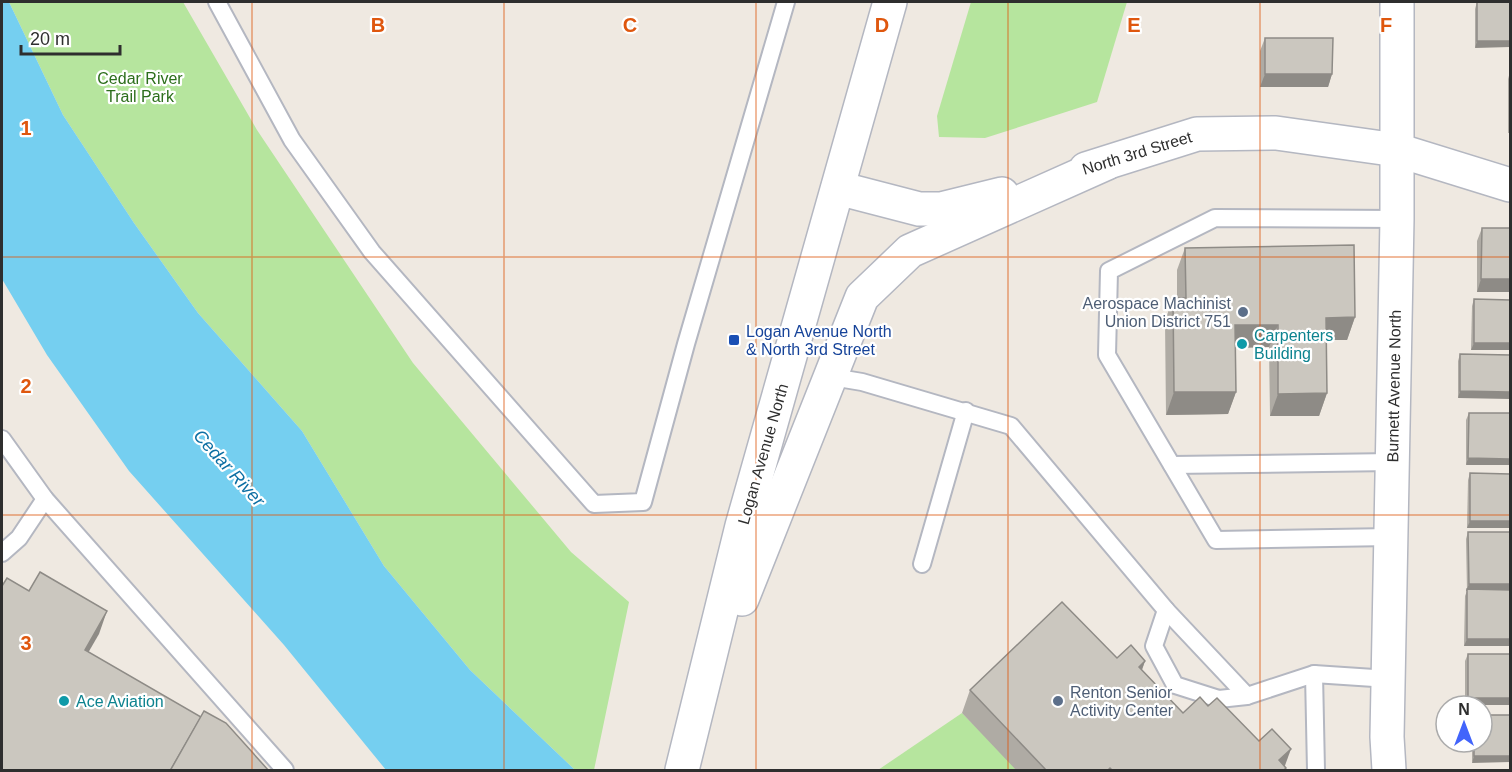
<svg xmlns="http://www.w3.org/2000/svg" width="1512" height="772" viewBox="0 0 1512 772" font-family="Helvetica,sans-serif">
<rect width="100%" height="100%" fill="#efe9e1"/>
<g fill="#b6e59e">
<path d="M9,2H183L257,130L413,363L571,552L629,602L594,770H575L470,670L384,566L302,431L198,313L134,223L63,115Z"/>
<path d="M971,2H1127L1097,102L985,138L939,137L937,116Z"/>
<path d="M962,713L1018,770H878Z"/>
</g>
<path fill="#75cff0" d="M2,2H9L63,115L134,223L198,313L302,431L384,566L470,670L575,770H386L284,645L129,471L47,355L2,279Z"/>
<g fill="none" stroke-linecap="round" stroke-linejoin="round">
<g stroke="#b4b7c1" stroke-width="20">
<g id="service">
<path d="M217,2L292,140L372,252L594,504L643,502L686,344L786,2"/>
<path d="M832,377L862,382L1011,426L1166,610L1154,646L1175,685L1219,699L1247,696L1314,674L1389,679"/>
<path d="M2,439L45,499L285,770"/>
<path d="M1172,465L1393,462"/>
<path d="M1391,537L1216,540L1107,355L1109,271L1215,218L1397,219"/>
<path d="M2,553L19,538L45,499"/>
<path d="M922,564L966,411"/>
<path d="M1166,610L1247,696"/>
<path d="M1314,674L1316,770"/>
</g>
</g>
<g stroke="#b4b7c1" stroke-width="36">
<path id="minor" d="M1389,770L1387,737L1397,219V2"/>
</g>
<g stroke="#b4b7c1" stroke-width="36">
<g id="secondary">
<path d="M1086,169L1197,134L1276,133L1397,150L1510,185"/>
<path d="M838,188L919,209H941L1002,194"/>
<path d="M742,599L862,297L910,251L1107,163"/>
<path d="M682,770L742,526L890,2"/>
</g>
</g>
<use href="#service" stroke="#fff" stroke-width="16"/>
<use href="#minor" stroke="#fff" stroke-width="33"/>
<use href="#secondary" stroke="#fff" stroke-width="33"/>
</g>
<g fill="#afaba4">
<path d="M1477,2H1510L1475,48V9Z"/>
<path d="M1265,38L1332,74L1328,87H1260V51Z"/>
<path d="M1510,72V133H1508V79Z"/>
<path d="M1482,228L1510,292H1477V241Z"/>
<path d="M1185,248L1355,317L1347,340H1326L1327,393L1319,416H1270L1269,347L1236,348V392L1228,414L1166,415L1165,321L1173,298H1177V270Z"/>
<path d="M1474,299L1510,350H1471L1472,306Z"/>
<path d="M1460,354L1510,355L1458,398V361Z"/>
<path d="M1469,413H1510L1466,465V420Z"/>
<path d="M1470,473L1510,528H1467L1468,480Z"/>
<path d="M1468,532L1510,646H1464L1465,596L1467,591L1466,539Z"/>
<path d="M1468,654H1510V705H1465V661Z"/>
<path d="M1145,661L1142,670L1183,713L1208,706L1259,741L1285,766V771H1017L962,713L970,690Z"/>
<path d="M1472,742H1482L1472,763Z"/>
</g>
<g fill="#8e8b86">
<path d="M1477,41H1510V47L1475,48Z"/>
<path d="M1265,74H1332L1328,87H1260Z"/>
<path d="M1481,279H1510V292H1477Z"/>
<path d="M1355,317L1347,340H1318L1326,318Z"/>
<path d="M1235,325H1278L1269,347L1227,348Z"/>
<path d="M1474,343H1510V350H1471Z"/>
<path d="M1460,391L1510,392V399L1458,398Z"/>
<path d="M1174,392H1236L1228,414L1166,415Z"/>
<path d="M1327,393L1319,416H1270L1278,394Z"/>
<path d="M1468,458L1510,459V465H1466Z"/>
<path d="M1470,521H1510V528H1467Z"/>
<path d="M1469,584H1510V590L1466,591Z"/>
<path d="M107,611L99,634L77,672L85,650Z"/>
<path d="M1467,639H1510V646H1464Z"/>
<path d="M1145,661L1137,683L1139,667Z"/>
<path d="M1468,698H1510V705H1465Z"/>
<path d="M1291,749L1283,771L1279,760Z"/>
<path d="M1474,756H1510V762L1472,763Z"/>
</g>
<g fill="#cbc7bf" stroke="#8e8b86" stroke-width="1.5">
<rect x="1477" y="2" width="33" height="39"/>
<path d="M1265,38H1333L1332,74H1265Z"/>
<path d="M1482,228H1510V279H1481Z"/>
<path d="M1354,245L1355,317L1326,318L1327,393L1278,394V325H1235L1236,392H1174L1173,298H1186L1185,248Z"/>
<path d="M1474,299L1510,300V343H1474Z"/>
<path d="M1460,354L1510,355V392L1460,391Z"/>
<path d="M1469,413H1510V459L1468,458Z"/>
<path d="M1470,473L1510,474V521H1470Z"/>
<path d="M1468,532H1510V584H1469Z"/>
<path d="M40,572L107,611L85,650L201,717L170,771H2V586L7,578L29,591Z"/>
<path d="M1467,589L1510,590V639H1467Z"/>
<path d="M1062,602L1117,658L1131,645L1145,661L1139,667L1183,713L1200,697L1208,706L1217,698L1259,741L1272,729L1291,749L1279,760L1286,768L1283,771H1113L1110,768L1107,771H1047L970,690Z"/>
<rect x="1468" y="654" width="42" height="44"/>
<path d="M204,711L226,723L269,771H170Z"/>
<path d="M1482,715H1510V756H1474V742H1482Z"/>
</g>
<path fill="none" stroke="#df570e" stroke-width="1.5" stroke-opacity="0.55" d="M252,2V770M504,2V770M756,2V770M1008,2V770M1260,2V770M2,257H1510M2,515H1510"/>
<g fill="#5c6f8a" stroke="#fff" stroke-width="2">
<circle cx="1243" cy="312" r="6"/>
<circle cx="1058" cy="701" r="6"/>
</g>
<rect fill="#1a4fb4" stroke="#fff" stroke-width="2" x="728" y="334" width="12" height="12" rx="3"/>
<g fill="#0f9aa8" stroke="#fff" stroke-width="2">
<circle cx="1242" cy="344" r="6"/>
<circle cx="64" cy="701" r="6"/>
</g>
<g text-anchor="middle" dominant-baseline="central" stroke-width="4.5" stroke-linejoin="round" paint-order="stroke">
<g font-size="16" fill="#2c6e1b" stroke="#fff">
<text x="140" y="78">Cedar River<tspan x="140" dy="18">Trail Park</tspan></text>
</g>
<g font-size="16" fill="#2e2e2e" stroke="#fff">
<text transform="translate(1137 153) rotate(-17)">North 3rd Street</text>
<text transform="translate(1394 386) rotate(-89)">Burnett Avenue North</text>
<text transform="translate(763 454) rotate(-74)">Logan Avenue North</text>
</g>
<g font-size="16" fill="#4e5e75" stroke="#fff" text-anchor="end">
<text x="1231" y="303">Aerospace Machinist<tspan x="1231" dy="18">Union District 751</tspan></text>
<text x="1070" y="692" text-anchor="start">Renton Senior<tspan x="1070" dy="18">Activity Center</tspan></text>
</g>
<g font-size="16" fill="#164399" stroke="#fff" text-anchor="start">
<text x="746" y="331">Logan Avenue North<tspan x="746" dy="18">&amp; North 3rd Street</tspan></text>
</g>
<g font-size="16" fill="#0d838f" stroke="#fff" text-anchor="start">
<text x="1254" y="335">Carpenters<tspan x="1254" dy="18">Building</tspan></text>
<text x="76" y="701">Ace Aviation</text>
</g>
<g font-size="18" font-style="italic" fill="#0d6fa3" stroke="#fff">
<text transform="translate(229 468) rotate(48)">Cedar River</text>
</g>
</g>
<g font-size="20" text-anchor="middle" font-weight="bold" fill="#df570e" stroke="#fff" stroke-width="4.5" stroke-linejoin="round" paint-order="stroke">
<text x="378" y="32">B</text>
<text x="630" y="32">C</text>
<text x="882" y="32">D</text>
<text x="1134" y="32">E</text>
<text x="1386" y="32">F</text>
<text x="26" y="135">1</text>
<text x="26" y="393">2</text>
<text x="26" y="650">3</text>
</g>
<rect width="1512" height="772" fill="none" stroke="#2e2e2e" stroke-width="6"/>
<g transform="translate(1464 724)"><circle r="28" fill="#ffffff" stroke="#ababab" stroke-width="1.5"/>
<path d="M0-4.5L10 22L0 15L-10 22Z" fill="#4264fb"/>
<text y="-9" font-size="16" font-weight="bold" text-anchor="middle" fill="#2e2e2e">N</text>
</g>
<path d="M21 45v9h99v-9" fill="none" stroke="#2e2e2e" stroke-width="3"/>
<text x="30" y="45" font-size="18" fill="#2e2e2e" stroke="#ffffff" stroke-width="4.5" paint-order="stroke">20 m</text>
</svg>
